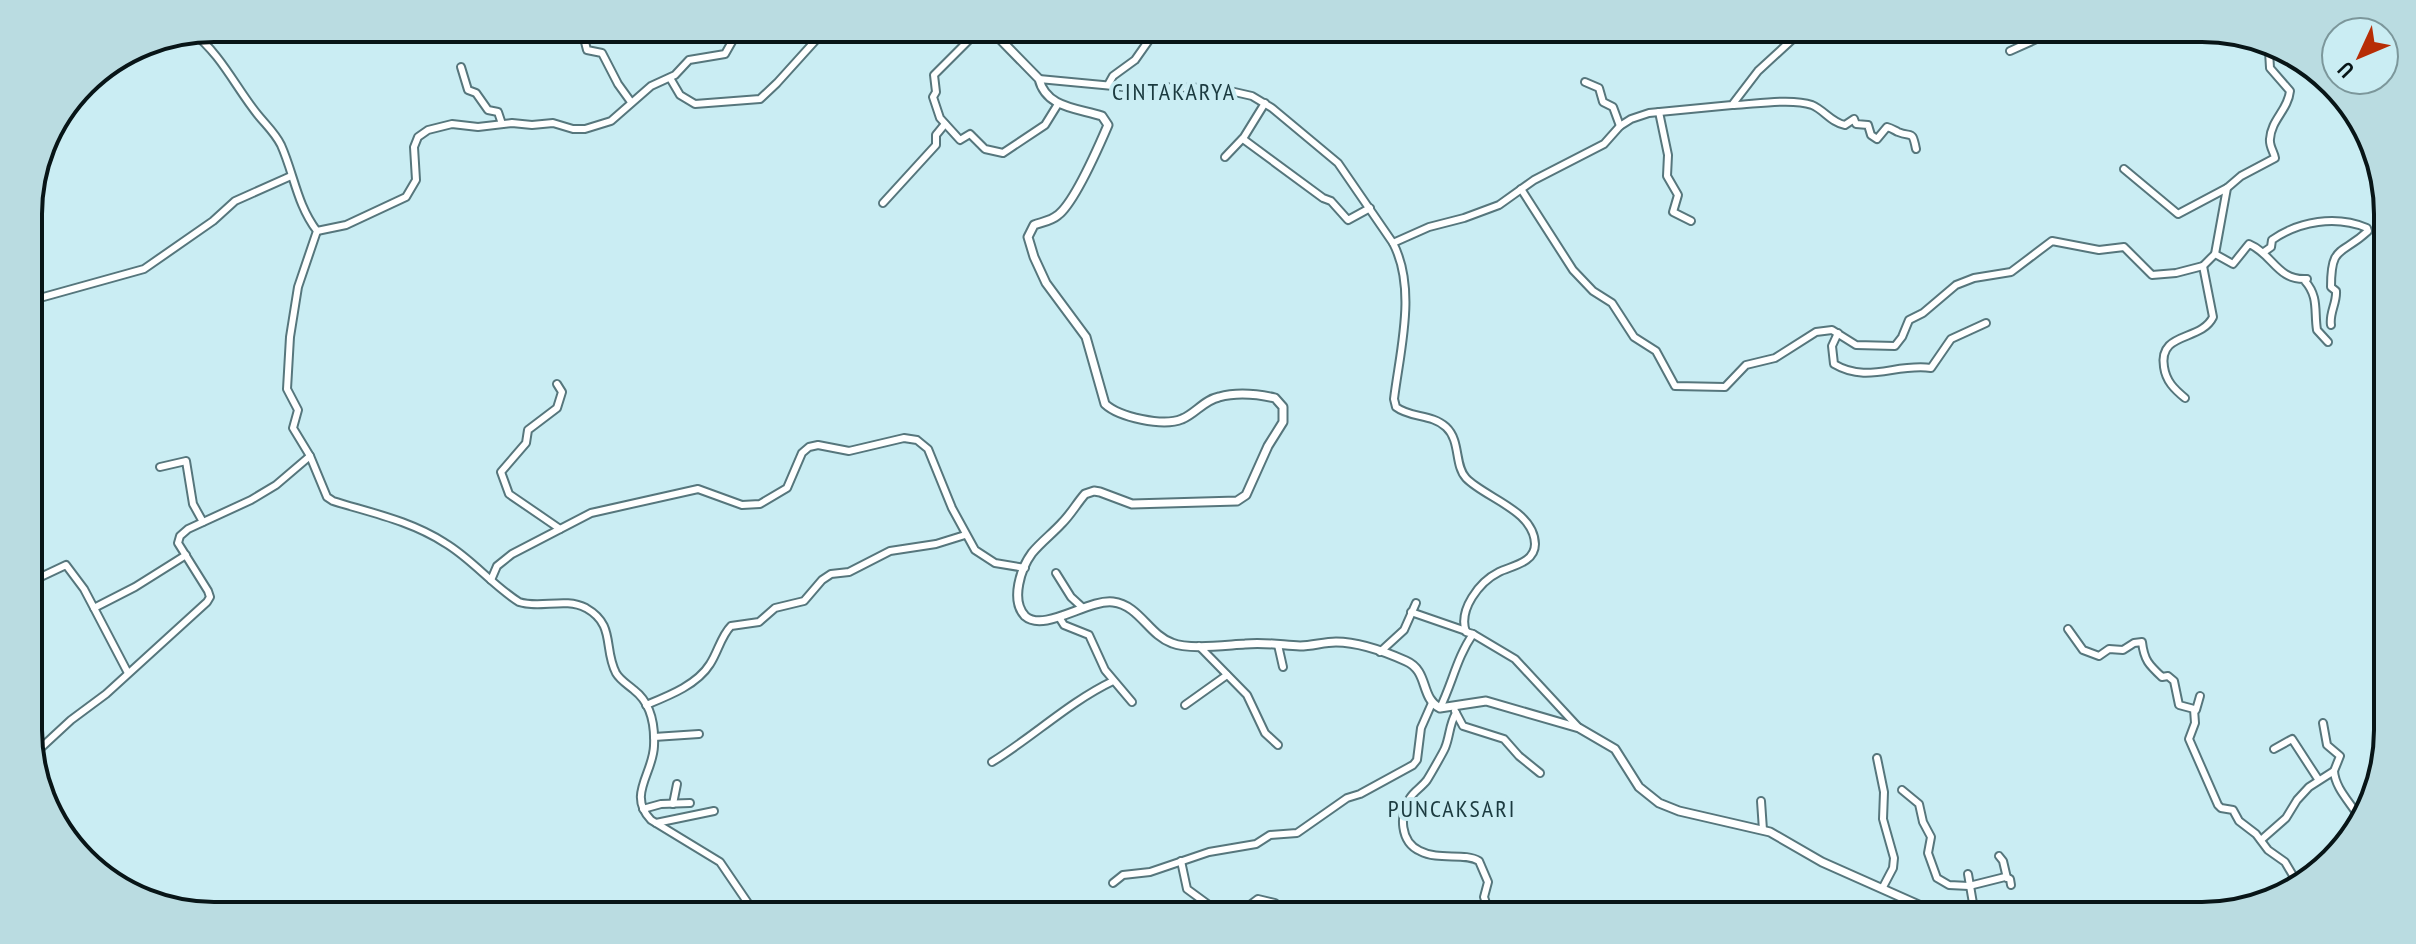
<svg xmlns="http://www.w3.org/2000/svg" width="2416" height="944" viewBox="0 0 2416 944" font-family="'PT Sans Narrow',sans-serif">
<rect width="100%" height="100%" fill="#caedf3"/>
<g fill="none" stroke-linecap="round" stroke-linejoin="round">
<g stroke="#56767c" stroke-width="10">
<g id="minor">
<path d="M582,30L587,50L602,53L618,84L631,102"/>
<path d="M192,32C221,54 236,88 258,115C267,126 275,133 281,145C294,174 297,205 317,231L298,287L290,337L287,389L298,410L293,428L310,456L327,497L333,501C372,513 411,521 445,543C472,559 492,585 519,602C540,609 565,597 586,608C616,625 603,648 616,673C620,680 627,684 634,690C651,703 655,725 654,746C653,774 627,795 651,820L720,862L752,909"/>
<path d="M977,32L934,75L936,92L933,97L940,118L960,140L970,134L985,149L1003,153L1045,125L1058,104"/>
<path d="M2010,51L2041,37"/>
<path d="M461,67L468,90L476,93L488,110L498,112L502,124"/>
<path d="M670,78L680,95L695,104L760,99L777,83L824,31"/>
<path d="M1039,79L1124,87L1217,88L1252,96L1272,108L1338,163L1393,243L1429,227L1464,218L1499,205L1534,180L1604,144L1620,126L1631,119L1649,113L1732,105L1758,71L1796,36"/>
<path d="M1585,82L1599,88L1603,102L1613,107L1620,126"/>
<path d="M1108,85L1113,76L1135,60L1154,33"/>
<path d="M1734,105C1756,104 1792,98 1812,105C1824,110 1832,123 1845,125L1854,119L1856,124L1868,125L1871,135L1877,139L1887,127C1891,128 1894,130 1898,132C1912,138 1912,129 1916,149"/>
<path d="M1659,112L1668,155L1667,176L1678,195L1673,212L1691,221"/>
<path d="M1243,139L1323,198L1331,201L1348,220L1370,208"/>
<path d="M1225,157L1244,137L1265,103"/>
<path d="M2124,169L2178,214L2227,188"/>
<path d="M1521,189L1573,270L1593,291L1612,303L1634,337L1656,351L1675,386L1725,387L1746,365L1775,358L1816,332L1832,330L1856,345L1895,346L1902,337L1909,320L1923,313L1956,285L1974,278L2011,272L2052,241L2099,250L2124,247L2152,275L2176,273L2203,266L2215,254L2227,188L2241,176L2275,158C2274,152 2269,146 2270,139C2271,120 2288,110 2290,91L2270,68L2269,51L2274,46"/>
<path d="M883,203L936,145V135L945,124"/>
<path d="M317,231L346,225L406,197L416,180L414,147L418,137L428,130L452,124L478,127L512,123L532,125L553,123L573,129H585L611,121L651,86L675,75L689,60L725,54L738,31"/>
<path d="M1393,243C1417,289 1400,350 1394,399L1396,407C1410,418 1432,414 1446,427C1461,441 1454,465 1466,478C1485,498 1534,510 1535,544C1535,563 1511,566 1499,572C1479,582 1458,610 1466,632L1473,634C1457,657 1452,684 1440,708"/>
<path d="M2264,252L2271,247L2272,240C2299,221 2336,215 2367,228L2368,231C2341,256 2331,244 2331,287L2336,291C2337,303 2329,313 2331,325"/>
<path d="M2215,254L2233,264L2249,244C2273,254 2277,281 2307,279L2305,281C2319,297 2314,311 2317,330L2328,342"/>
<path d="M29,301L144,269L213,221L235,201L291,176"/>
<path d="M1838,333L1832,346L1834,364C1868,384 1895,363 1931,368L1951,339L1986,323"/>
<path d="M557,384L562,392L557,408L528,430L526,443L501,472L509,494L560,529"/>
<path d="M2185,398C2174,389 2166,381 2164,367C2158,331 2201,342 2213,317L2203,266"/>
<path d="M160,467L186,461L193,504L203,522"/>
<path d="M1056,573L1071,597L1083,608"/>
<path d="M491,580L497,566L512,554L591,513L698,489L742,505L760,504L787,488L802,453L809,447L818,445L849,451L904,438L917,440L928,449L952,508L975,550L995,563L1025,568"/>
<path d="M30,582L66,565L84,589L94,608L135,587L186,555"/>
<path d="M94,608L128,673"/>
<path d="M1411,612L1466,631"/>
<path d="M1059,617L1064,625L1089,635L1105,670L1132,702"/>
<path d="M2068,629L2083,650L2099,656L2109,649L2123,650L2134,643L2142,642C2144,660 2149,665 2162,677L2168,676L2174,681L2179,705L2194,709L2195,723L2189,739L2218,805L2221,808L2233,810L2239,821L2256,834L2268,850L2285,862L2298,884"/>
<path d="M1473,634L1515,659L1579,728"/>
<path d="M1278,645L1283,667"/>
<path d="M1199,646L1247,695L1265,733L1278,745"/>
<path d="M1380,652L1404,630L1416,603"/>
<path d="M646,705C668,696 697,685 710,664C718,652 721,636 731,626L759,622L775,608L804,601L822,580L831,574L849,572L890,551L936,544L965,535"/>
<path d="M1185,705L1227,675"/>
<path d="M2196,710L2200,696"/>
<path d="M1455,711L1463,726L1504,739L1519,756L1540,773"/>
<path d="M1456,713C1449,725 1450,736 1445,748C1444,751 1429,777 1427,780C1422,787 1414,791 1410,798C1399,815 1400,842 1420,851C1439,861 1464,852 1479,861L1488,882L1484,897L1489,912"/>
<path d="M2323,723L2327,745L2340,756L2334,771"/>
<path d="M654,737L699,734"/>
<path d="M2274,749L2292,739L2318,779"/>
<path d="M31,757L71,720L106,694L207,602L210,597L208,591L178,543L180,536L188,529L251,500L276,485L310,456"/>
<path d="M1877,758L1884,792L1883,819L1894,858L1893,868L1883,887"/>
<path d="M992,762C1033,737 1069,702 1113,681"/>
<path d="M1902,790L1919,804L1923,822L1931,837L1928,853L1937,878L1949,885L1969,886L2005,877L2010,879L2011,885"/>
<path d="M1761,801L1763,830"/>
<path d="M673,804L677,784"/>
<path d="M643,809L661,804L690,803"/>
<path d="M656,823L714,811"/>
<path d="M2261,840L2286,818L2297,800L2309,787L2334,771C2335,788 2350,802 2359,817"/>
<path d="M1999,856L2003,861L2007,878"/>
<path d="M1181,861L1187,889L1217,911"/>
<path d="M1968,874L1975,915"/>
<path d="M1113,883L1123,875L1150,872L1209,852L1256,844L1270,835L1297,833L1347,798L1360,794L1413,765L1417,760L1421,728L1432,703"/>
<path d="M1242,911L1258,899L1275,903"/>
</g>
</g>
<g stroke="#56767c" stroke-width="11">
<path id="major" d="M993,32L1039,79C1046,108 1077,108 1102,116L1108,125C1099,146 1075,202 1058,215C1051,221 1042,222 1034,225L1028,237L1034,257L1046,283L1086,337L1105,404C1119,417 1163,427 1182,419C1195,414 1204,400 1219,397C1237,392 1257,394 1275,398L1283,407V422L1268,446L1246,495L1237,501L1132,504L1100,492L1094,491L1085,494C1077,503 1071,514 1062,523C1053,533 1041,542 1032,553C1021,568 1010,600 1025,616C1044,633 1088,599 1113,602C1139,605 1149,635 1172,643C1189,650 1226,645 1245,644C1264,642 1281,645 1300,646C1312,646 1324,642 1336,642C1359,642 1386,652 1406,661C1429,671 1420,698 1440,708L1486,701L1579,728L1615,749L1639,787L1659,803L1679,811L1770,832L1822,862L1939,914"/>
</g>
<use href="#minor" stroke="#fff" stroke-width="6"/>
<use href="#major" stroke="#fff" stroke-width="7"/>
</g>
<g text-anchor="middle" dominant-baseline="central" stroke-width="8" stroke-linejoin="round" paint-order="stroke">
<g font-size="24" letter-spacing="2" fill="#1b3a3f" stroke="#caedf3">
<text x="1174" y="91">CINTAKARYA</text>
<text x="1452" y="808">PUNCAKSARI</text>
</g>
</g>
<path d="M0 0H2416V944H0ZM214 42H2202A172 172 0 0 1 2374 214V730A172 172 0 0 1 2202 902H214A172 172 0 0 1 42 730V214A172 172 0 0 1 214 42Z" fill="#badce1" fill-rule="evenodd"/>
<path fill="none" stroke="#081517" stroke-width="4" d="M214 42H2202A172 172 0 0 1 2374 214V730A172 172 0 0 1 2202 902H214A172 172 0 0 1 42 730V214A172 172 0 0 1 214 42Z"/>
<g transform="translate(2360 56) rotate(226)"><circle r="38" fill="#caedf3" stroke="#7c979b" stroke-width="2"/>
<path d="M0-6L14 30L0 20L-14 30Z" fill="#b72d05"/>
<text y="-12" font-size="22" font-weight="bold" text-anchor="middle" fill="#081517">U</text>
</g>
</svg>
